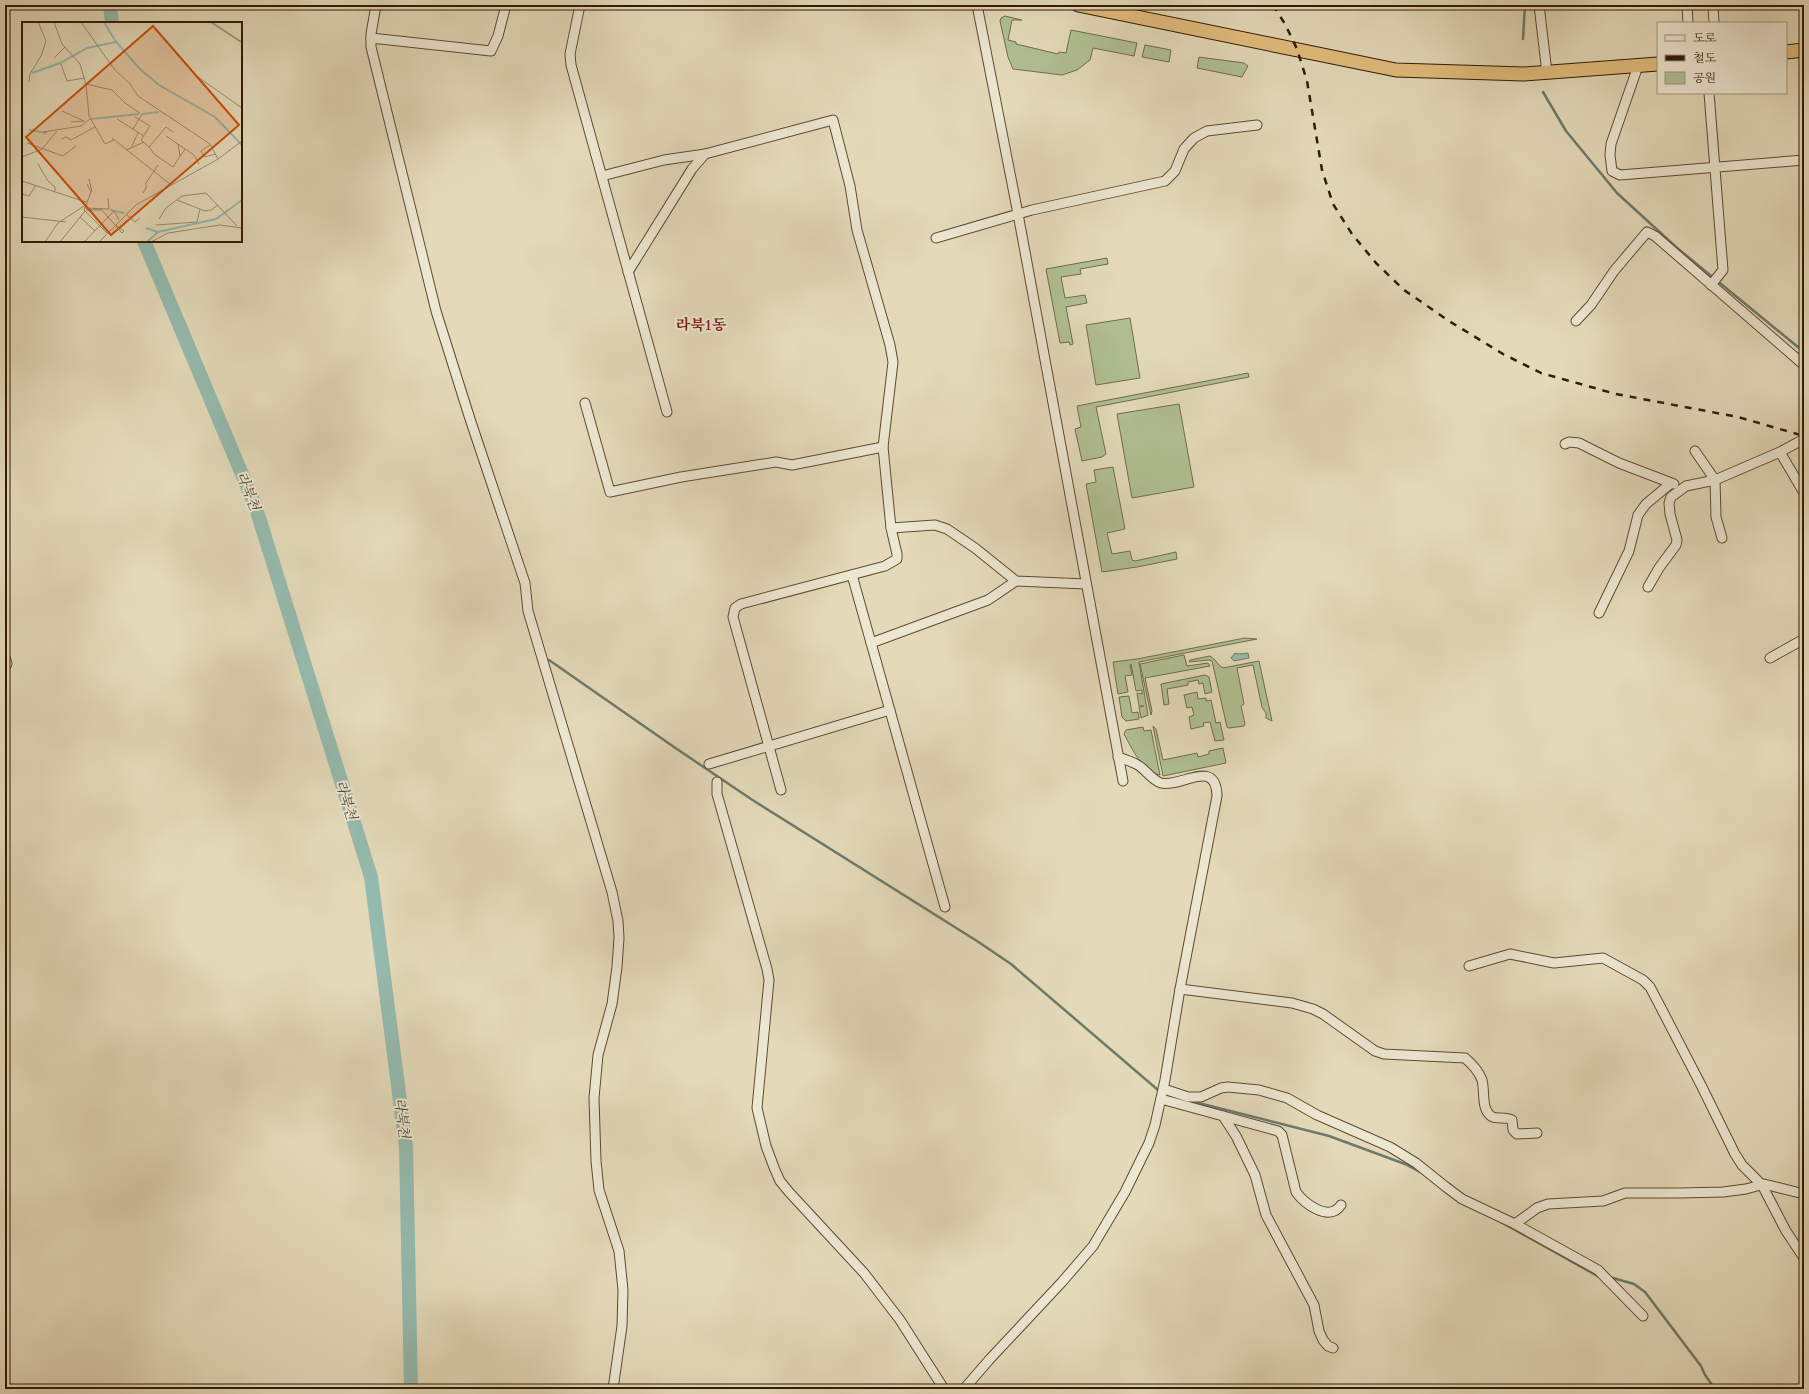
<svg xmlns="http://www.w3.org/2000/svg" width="1809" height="1394" viewBox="0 0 1809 1394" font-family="Cardo,'Noto Serif KR',serif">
<rect width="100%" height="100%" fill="#e4daba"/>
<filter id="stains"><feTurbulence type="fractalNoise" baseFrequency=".005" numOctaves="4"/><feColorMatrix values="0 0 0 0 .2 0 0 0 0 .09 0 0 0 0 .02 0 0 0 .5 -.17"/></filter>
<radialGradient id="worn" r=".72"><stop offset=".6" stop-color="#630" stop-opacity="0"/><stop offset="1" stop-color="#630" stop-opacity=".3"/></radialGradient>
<g fill="#b0c093" stroke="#706d4c">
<path d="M1005,16L1022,20H1012L1008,40L1016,42V44L1058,54L1059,52L1066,53L1071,30L1137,43L1134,56L1093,48L1090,60L1077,70L1062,75L1013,69L1008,57L1000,21L1001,18Z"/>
<path d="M1145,45L1171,50L1169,62L1142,57Z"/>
<path d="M1199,57L1244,63L1248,66L1242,77L1197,68Z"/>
<path d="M1107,258L1108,264L1080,269L1081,274L1061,277L1065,298L1085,295L1087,303L1066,307L1073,344L1070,345L1069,342L1060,343L1046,269Z"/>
<path d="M1130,318L1140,378L1096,385L1086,325Z"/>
<path d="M1248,373L1249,377L1096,407L1106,454L1102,457L1082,461L1075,429L1081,427L1077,406Z"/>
<path d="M1179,404L1194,487L1132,498L1117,414Z"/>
<path d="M1113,467L1125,529L1107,533L1112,554L1130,551L1132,560L1135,561L1176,552L1177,559L1137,567L1102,572L1086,484L1096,482L1094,470Z"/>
<path d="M1245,638L1257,639L1139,662L1148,715L1141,718L1139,707L1144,706H1139L1137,693L1142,694V690L1136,691L1131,664L1130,665L1132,675L1125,676L1128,692L1118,694L1113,662L1137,659Z"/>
<path d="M1184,655L1187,666L1208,663L1210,666L1145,678L1152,711L1151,715L1140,664Z"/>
<path d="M1210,656C1216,659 1217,665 1223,668L1259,661L1272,721L1266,718V713L1262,707L1253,665L1237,668L1244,704L1241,706L1245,724L1244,726L1229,728L1227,727L1212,661L1209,660L1189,662L1190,660Z"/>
<path d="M1205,675L1209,677L1212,692L1205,694L1203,683L1199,684L1198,680L1188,682V685L1167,689L1169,704L1164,705L1161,684Z"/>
<path d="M1197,692L1198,699L1206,698V701L1211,700L1216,723L1220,722L1224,740L1215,741L1210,722L1203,723L1204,726L1191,729L1189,717L1194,715L1192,707L1187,708L1184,695Z"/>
<path d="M1129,696L1132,713L1138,712L1139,719L1126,721L1122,717L1119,697Z"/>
<path d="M1153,726L1156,729L1163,760L1197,753L1198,757L1209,754V751L1223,748L1226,763L1163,776Z"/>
<path d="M1143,727L1144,731L1151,730L1160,775C1142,772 1132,748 1124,734L1126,730Z"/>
</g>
<path fill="#95bbaf" stroke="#6d7b6b" d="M1235,653L1239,654L1248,653L1249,658L1234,661L1231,658Z"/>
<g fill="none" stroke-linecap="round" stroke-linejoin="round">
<g stroke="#6d7b6b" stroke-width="2.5">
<path d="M1523,39L1525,5"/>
<path d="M1543,92L1566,131L1617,193L1676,247L1804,352"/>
<path d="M549,660L674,747L751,799L977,941L1011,964L1158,1090"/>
<path d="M1191,1101L1329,1136L1405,1164L1420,1172"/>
<path d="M1501,1222L1603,1279"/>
<path d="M1613,1278L1634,1284L1645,1292L1701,1366L1705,1375L1715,1389"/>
</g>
<g stroke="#95bbaf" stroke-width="14">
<path d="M110,5L112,23"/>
<path d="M144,241L255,505L371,877L406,1147L411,1389"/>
</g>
<g stroke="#5e4a32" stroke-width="11">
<g id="minor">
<path d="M376,5L371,34V47L436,311L470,419L525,583L528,611L612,892L618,921L619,938L617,967L612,1004L598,1055L594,1098L596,1161L599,1190L619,1251L623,1290L622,1326L613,1389"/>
<path d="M580,5L570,54L571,65L667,412"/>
<path d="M977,5L1018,214L1123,781"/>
<path d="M1539,5L1547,73"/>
<path d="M1687,5L1688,23"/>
<path d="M1713,5L1714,23"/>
<path d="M371,38L491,51L498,36L506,5"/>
<path d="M1638,66L1611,144L1610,155L1612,171L1620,175L1804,160"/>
<path d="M1709,93L1723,270L1711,285"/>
<path d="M602,176L664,160L705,154L833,120L850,186L857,230L890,345L893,362L883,447"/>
<path d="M936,238L1032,210L1165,181L1175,171L1184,149L1194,138L1207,131L1257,125"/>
<path d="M628,272L692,169L705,154"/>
<path d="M1576,321L1591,305L1614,271L1647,232L1655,236L1804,365"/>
<path d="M585,403L610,492L681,477L776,462L792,465L883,447L891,528L897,554V559L885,566L741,604L735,608L733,617L781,790"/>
<path d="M1565,444L1569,442L1579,443L1619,463L1674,484"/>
<path d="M1695,451L1715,480L1716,517L1722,538"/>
<path d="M1780,452L1804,493"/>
<path d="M891,528L935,525L947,529L975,548L1016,581L1086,584"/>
<path d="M852,575L945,907"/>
<path d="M1648,587L1659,568L1676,545L1677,540L1670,514L1669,503L1671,497L1686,486L1715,480L1780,452L1804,439"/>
<path d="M1599,613L1629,551L1638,515L1646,504L1670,484"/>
<path d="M871,643L988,600L1016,581"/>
<path d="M5,657L7,664H5"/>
<path d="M1770,658L1804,639"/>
<path d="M709,764L890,710"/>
<path d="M717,782V794L767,969L769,980L757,1108L766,1146L775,1170L780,1181L789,1192L864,1273L900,1320L944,1389"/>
<path d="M1469,966L1510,954L1554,963L1603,958L1643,980L1650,987L1660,1006L1702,1087L1735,1154L1742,1165L1762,1185L1786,1231L1804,1258"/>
<path d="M1180,989L1292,1003L1313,1009L1323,1014L1375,1051L1384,1054L1465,1058C1471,1063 1479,1072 1482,1080C1485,1091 1481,1109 1491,1116C1496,1120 1505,1116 1512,1120L1513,1130L1517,1134L1537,1133"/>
<path d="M1164,1089L1188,1097H1201L1221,1088L1228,1087L1259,1090L1287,1098L1317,1115L1390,1147L1416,1163L1446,1187L1462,1199L1515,1224L1598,1270L1643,1316"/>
<path d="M1161,1099L1278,1131L1282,1135L1296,1192C1304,1203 1329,1223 1341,1205"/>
<path d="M1223,1116L1236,1136L1255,1175L1266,1215L1314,1305L1319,1331L1323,1340L1328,1346L1333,1348"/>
<path d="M1515,1224L1537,1208L1548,1204L1603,1201L1625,1193H1680L1723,1192L1746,1189L1764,1184L1804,1194"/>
<path d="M964,1389L989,1360L1062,1282L1093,1246L1125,1192L1149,1143L1155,1125L1165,1080L1180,989L1217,796C1216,757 1181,788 1161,783C1151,780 1145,768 1136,764C1130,761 1124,759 1118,757"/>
</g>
</g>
<g stroke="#311a04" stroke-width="15">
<g id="highway">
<path d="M1078,5L1396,70L1524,74L1658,64"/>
<path d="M1786,52L1804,50"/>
</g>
</g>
<use href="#minor" stroke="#ede7d2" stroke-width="9"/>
<use href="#highway" stroke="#e2bd7d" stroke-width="13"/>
<path stroke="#311a04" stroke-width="2.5" stroke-dasharray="7 7" stroke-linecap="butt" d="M1273,5L1285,24L1297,49L1307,81L1322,170L1333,204L1352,234L1376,263L1404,290L1449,321L1503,354L1541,373L1616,394L1738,417L1804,436"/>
</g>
<g text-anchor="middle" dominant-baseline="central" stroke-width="4" stroke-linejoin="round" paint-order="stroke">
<g font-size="14" font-style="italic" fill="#4f4a37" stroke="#ede7d2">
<text transform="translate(248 491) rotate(68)">라북천</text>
<text transform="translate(346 800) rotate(73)">라북천</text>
<text transform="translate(402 1118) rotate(83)">라북천</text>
</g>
<g font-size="15" font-weight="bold" fill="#7a1f14" stroke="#ede7d2">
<text x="701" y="325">라북1동</text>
</g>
</g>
<g transform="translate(22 22)">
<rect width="220" height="220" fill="#e4daba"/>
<path fill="none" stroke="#95bbaf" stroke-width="2" d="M82,0L94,20L118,47L137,63L193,95L220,123M10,51L38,41L65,26L94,20M120,92L137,90M69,97L117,92M7,108L25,111M64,188H79M88,188L102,191M124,206L136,210M125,220L136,210L194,197L220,178"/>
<path fill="none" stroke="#9c8d71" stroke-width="1" d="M32,0L40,22L58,42L64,62L67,94L83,122L92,118M59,0L92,47L108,62L116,74L188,122L196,137M188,0L220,21M190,0L220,20M32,36L43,25M39,42L45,59L63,56M176,55L220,86M7,60L8,52L19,34L24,19L16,0M64,62L90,68L103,81L118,91M40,89L62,99M113,95L128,104L119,118L127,125L144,105L151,110M95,97L122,114M49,100L62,99M111,107L120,92M21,110L59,104L68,97M144,114L172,133L177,142M90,116L149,163M39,117L44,115L49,118L73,105M5,121L41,134L54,124M156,122L158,134M188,123L179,129L182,135L194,132M110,124L116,111M127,125L132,132L151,145L163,127M104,128L122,120M0,135L20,127L35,109M16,142L26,159L33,165V169M67,157L70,170M0,159L64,180M65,162L69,170L62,188L85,211M121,171L124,166V161L136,143M0,172L7,174L14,163M155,178L183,189L189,188L196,183M62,186L87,187L86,176M79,187L100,211L102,209L94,203M104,192L113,200L118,196M0,195L44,200M58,195L73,209M137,197L144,186L160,174L184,171L215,204M134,203L175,200L178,187M23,220L36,201L62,184M38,220L63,189M62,220L92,189L97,198M77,220L114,183L196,137L220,119M129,220L146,211L198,203L220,206"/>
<path fill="#cd500b" fill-opacity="0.15" stroke="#cd500b" stroke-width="2" d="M131,4L217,103L89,213L4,115Z"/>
<rect width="220" height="220" fill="none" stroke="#311a04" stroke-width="2"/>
</g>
<rect width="1809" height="1394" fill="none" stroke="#e4daba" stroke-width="20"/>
<rect x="6" y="6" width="1797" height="1382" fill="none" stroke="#311a04" stroke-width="2"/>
<rect x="10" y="10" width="1789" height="1374" fill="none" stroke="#311a04"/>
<rect x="1657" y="22" width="130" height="72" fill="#ede7d2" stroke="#a29580"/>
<rect x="1665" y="35" width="20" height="6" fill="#ede7d2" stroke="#a29580"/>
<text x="1693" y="42" font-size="12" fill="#311a04">도로</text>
<rect x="1665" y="55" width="20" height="6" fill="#311a04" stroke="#a29580"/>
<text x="1693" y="62" font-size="12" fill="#311a04">철도</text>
<rect x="1665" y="72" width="20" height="12" fill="#b0c093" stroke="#a29580"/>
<text x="1693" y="82" font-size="12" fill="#311a04">공원</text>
<rect width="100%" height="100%" filter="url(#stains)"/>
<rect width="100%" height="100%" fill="url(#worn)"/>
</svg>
